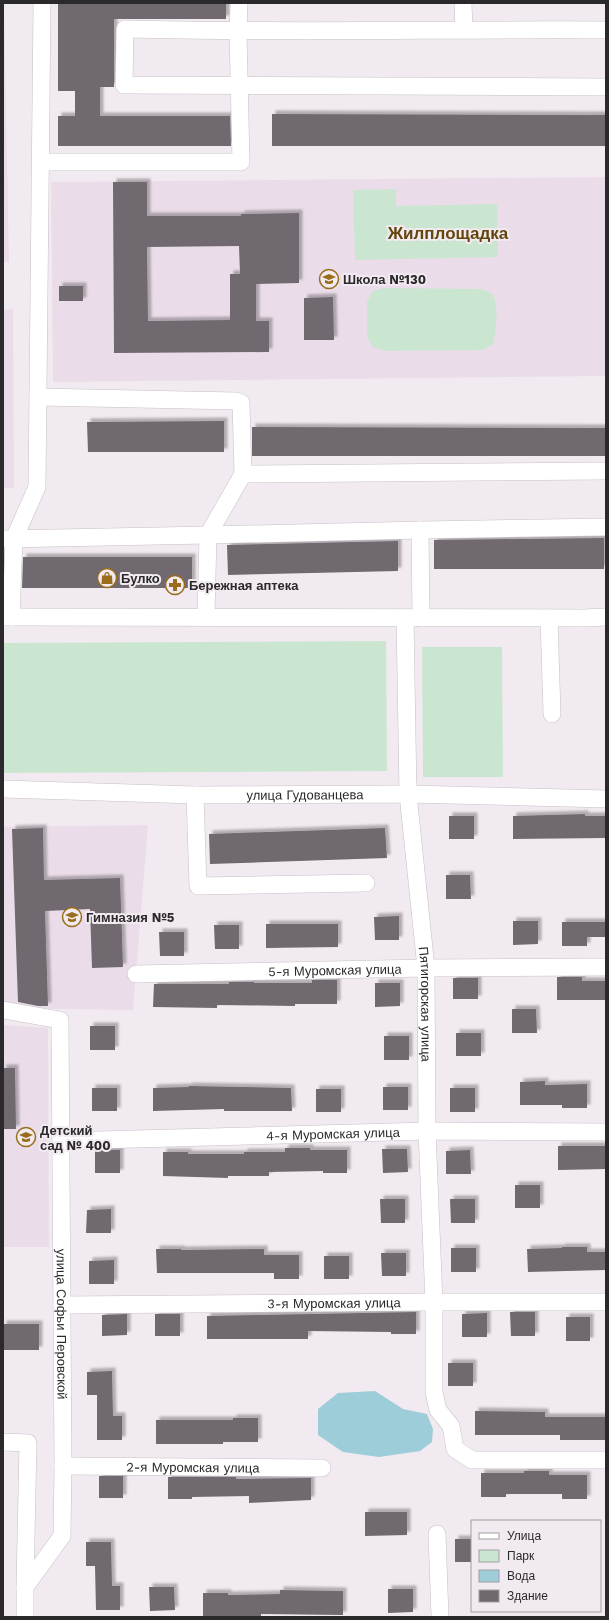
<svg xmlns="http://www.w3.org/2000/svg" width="609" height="1620" viewBox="0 0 609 1620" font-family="'Work Sans',sans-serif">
<defs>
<filter id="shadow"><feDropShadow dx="3.5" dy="-3.5" stdDeviation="1" flood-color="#0004"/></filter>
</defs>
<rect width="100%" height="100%" fill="#f1eaf0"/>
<g fill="#eadde9">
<path d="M3,3H4L9,262H3Z"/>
<path d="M606,177V376L53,382L51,182Z"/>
<path d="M13,309L14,488H3V310Z"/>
<path d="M148,825L133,1010L3,1008V827Z"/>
<path d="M3,1025L48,1028L49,1247H3Z"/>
</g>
<g fill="#cbe6d0">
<path d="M396,189V209L397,206L497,204L498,257L355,260L353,190Z"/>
<path d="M383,288L481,289C485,290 490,292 493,295C499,305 496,333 493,344L482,350L386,351L373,347L367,337V301L373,291Z"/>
<path d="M386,641L387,771L3,773V643Z"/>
<path d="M422,647H502L503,777H423Z"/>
</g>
<path fill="#9dcdd9" d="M375,1391L403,1409L427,1414L433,1429L432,1442L420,1451L379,1457L343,1452L318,1435V1409L338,1393Z"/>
<g fill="#6f696f" fill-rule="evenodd" filter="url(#shadow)">
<path d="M58,3H226V19H114V87H100V116H230L231,146H58V116H75V91H58Z"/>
<path d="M272,114L606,115V146H272Z"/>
<path d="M113,182H147V216H241V214L299,213V283L256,284V321H269V352L114,353ZM239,246L240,274H230V320L148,321L147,247Z"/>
<rect x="59" y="286" width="24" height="15"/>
<path d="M333,297L334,340H304V298Z"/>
<path d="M224,421V452H88L87,422Z"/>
<path d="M252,427L606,428V456H252Z"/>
<path d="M604,538V569H434V540Z"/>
<path d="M398,541V571L228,575L227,545Z"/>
<path d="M23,557H192V588H22Z"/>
<path d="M585,814V816H606V838L513,839V816Z"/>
<rect x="449" y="816" width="25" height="23"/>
<path d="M43,828L44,880L120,878L123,967L92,968L90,909L45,911L48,1006H38L18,1002L12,829Z"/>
<path d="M385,828L387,858L210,864L209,834Z"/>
<path d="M446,875H470L471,899H446Z"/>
<path d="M399,916V940H375L374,917Z"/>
<path d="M513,921H538V944L513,945Z"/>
<path d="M562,922H606V937H587V946H562Z"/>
<path d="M266,924H338V947L266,948Z"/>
<path d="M214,925H239V949H215Z"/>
<path d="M159,932H184V956H160Z"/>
<path d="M557,977H582V981H606V1000H557Z"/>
<rect x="453" y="978" width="25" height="21"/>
<path d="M312,980H337V1004H295V1006L217,1005V1008L153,1007L154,984H229V982H254V983H312Z"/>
<path d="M375,983H400V1006L375,1007Z"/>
<path d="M512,1009H536L537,1033H512Z"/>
<rect x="90" y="1026" width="25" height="24"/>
<rect x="456" y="1033" width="25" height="23"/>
<rect x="384" y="1036" width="25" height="24"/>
<path d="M3,1068H15L16,1129H3Z"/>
<path d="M545,1081V1085L587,1084V1108H562V1105H520V1082Z"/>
<path d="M189,1086L291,1088L292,1111H224V1109L153,1111V1088L189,1087Z"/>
<rect x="383" y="1087" width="25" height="23"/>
<rect x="92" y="1088" width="25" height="23"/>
<rect x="450" y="1088" width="25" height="24"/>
<rect x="316" y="1089" width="25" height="23"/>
<path d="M558,1146H606V1169L558,1170Z"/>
<path d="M285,1148H310V1150H347V1173H323V1171L269,1172V1176H228V1178L163,1176V1152H188V1154H244V1152H285Z"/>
<path d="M382,1149H407L408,1172L383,1173Z"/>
<rect x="95" y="1150" width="25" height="23"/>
<path d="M470,1150L471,1174H446V1151Z"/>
<rect x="515" y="1185" width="25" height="23"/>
<path d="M380,1199H405V1223H381Z"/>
<path d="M450,1199H475V1223H451Z"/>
<path d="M111,1209V1233H86L87,1210Z"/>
<path d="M562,1247H587V1252H606V1270L528,1272L527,1249L562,1248Z"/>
<rect x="451" y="1248" width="25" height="24"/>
<path d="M156,1249H181V1250L264,1249V1255H299V1279H274V1273H157Z"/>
<path d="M381,1253H406V1276H382Z"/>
<rect x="324" y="1256" width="25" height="23"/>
<path d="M114,1260V1284H89V1261Z"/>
<path d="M416,1312V1334H391V1332L308,1331V1339H207V1316Z"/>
<path d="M510,1312H535V1336H511Z"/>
<path d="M487,1313V1337H462V1314Z"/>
<path d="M127,1314V1335L102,1336V1315Z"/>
<rect x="155" y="1314" width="25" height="22"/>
<rect x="566" y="1317" width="24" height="24"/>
<rect x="3" y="1324" width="36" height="26"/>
<rect x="448" y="1363" width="25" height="23"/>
<path d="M112,1371L113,1416H122V1440H97V1395H87V1372Z"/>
<path d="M475,1411L545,1412V1417H606V1440H560V1435H475Z"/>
<path d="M233,1418H258V1442H223V1444H156V1420H233Z"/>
<path d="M524,1471H549V1475H587V1499H562V1494H506V1497H481V1473H524Z"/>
<rect x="99" y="1476" width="24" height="22"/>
<path d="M168,1477H236V1479L311,1478V1500L249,1503V1496L192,1497V1499H168Z"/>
<path d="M365,1512H407V1535L365,1536Z"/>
<rect x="455" y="1539" width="17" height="23"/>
<path d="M86,1542H111L112,1586H120V1610H96L95,1566H86Z"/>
<path d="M149,1587H174L175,1610L150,1611Z"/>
<path d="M388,1589H413V1612L388,1613Z"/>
<path d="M280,1590L343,1591V1615L261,1614V1617H203V1593H228V1595L280,1594Z"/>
</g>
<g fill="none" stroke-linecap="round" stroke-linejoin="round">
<g stroke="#c7c0c7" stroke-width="18">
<g id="minor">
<path d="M463,3L464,29"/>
<path d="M606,30C445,29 285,33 125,29L124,85L606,87"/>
<path d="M41,162H241L238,32L239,3"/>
<path d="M38,397L236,401L241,403L243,474L208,535"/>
<path d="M243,474L606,471"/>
<path d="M420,530L421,618"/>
<path d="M208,535L420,530L606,527"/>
<path d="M4,539L208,535L206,617"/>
<path d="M3,617L584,618L606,617"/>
<path d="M11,617L14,539L37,487L42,3"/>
<path id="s1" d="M405,618L408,794L426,968L427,1131L434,1302V1392L438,1410L451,1426L455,1449L472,1460H606"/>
<path d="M549,618L552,714"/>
<path id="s2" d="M3,789L195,795L408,794L606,799"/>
<path d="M195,795L198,886L366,883"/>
<path id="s3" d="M136,974L426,968L606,967"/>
<path id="s4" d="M3,1010L60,1020L63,1466L62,1536L25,1587V1617"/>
<path id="s5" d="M61,1141L427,1131L606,1132"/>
<path id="s6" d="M62,1305L434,1302H606"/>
<path d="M3,1442L28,1443L25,1587"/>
<path id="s7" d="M63,1466L322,1468"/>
<path d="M437,1534L440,1617"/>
</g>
</g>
<use href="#minor" stroke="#fff" stroke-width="17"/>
</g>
<defs>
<g id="school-ring" transform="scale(1)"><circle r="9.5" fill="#f1eaf0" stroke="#996d1b" stroke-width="1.5"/><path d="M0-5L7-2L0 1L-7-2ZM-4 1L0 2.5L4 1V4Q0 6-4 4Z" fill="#996d1b"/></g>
<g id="shop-ring" transform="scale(1)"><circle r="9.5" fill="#f1eaf0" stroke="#996d1b" stroke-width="1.5"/><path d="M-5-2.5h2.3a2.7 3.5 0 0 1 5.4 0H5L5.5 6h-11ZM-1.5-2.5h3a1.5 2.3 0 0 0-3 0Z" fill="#996d1b"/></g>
<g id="pharmacy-ring" transform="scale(1)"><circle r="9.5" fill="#f1eaf0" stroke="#996d1b" stroke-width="1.5"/><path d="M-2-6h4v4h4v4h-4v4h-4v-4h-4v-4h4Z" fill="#996d1b"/></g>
</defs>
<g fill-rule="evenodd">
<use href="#school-ring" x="329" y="279"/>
<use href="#shop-ring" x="107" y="578"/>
<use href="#pharmacy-ring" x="175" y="585"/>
<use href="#school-ring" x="72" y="917"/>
<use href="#school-ring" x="26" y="1137"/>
</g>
<g text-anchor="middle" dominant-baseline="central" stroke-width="4" stroke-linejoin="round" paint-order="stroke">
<g font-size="13" font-weight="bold" fill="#2b292b" stroke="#f1eaf0" text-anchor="start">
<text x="343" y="279">Школа №130</text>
<text x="121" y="578">Булко</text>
<text x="189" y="585">Бережная аптека</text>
<text x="86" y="917">Гимназия №5</text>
<text x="40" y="1130">Детский<tspan x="40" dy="15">сад № 400</tspan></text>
</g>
<g font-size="13" fill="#2b292b" stroke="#f1eaf0">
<text stroke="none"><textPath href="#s2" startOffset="302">улица Гудованцева</textPath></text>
<text stroke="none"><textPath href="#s3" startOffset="199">5-я Муромская улица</textPath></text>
<text stroke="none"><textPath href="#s1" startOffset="387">Пятигорская улица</textPath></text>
<text stroke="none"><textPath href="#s5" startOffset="272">4-я Муромская улица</textPath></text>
<text stroke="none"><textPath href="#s6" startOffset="272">3-я Муромская улица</textPath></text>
<text stroke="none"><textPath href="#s4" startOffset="362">улица Софьи Перовской</textPath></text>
<text stroke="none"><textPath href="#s7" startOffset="130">2-я Муромская улица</textPath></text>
</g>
<g font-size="17" font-weight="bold" fill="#63450c" stroke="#f1eaf0">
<text x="448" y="233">Жилплощадка</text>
</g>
</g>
<rect width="609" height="1620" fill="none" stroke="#2b292b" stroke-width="8"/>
<rect x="471" y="1520" width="130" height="92" fill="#f1eaf0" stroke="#a29da1"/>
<rect x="479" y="1533" width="20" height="6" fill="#ffffff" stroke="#a29da1"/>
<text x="507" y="1540" font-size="12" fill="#2b292b">Улица</text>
<rect x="479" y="1550" width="20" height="12" fill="#cbe6d0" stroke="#a29da1"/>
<text x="507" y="1560" font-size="12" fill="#2b292b">Парк</text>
<rect x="479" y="1570" width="20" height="12" fill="#9dcdd9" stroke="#a29da1"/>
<text x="507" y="1580" font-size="12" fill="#2b292b">Вода</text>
<rect x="479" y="1590" width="20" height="12" fill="#6f696f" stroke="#a29da1"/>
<text x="507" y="1600" font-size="12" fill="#2b292b">Здание</text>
</svg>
